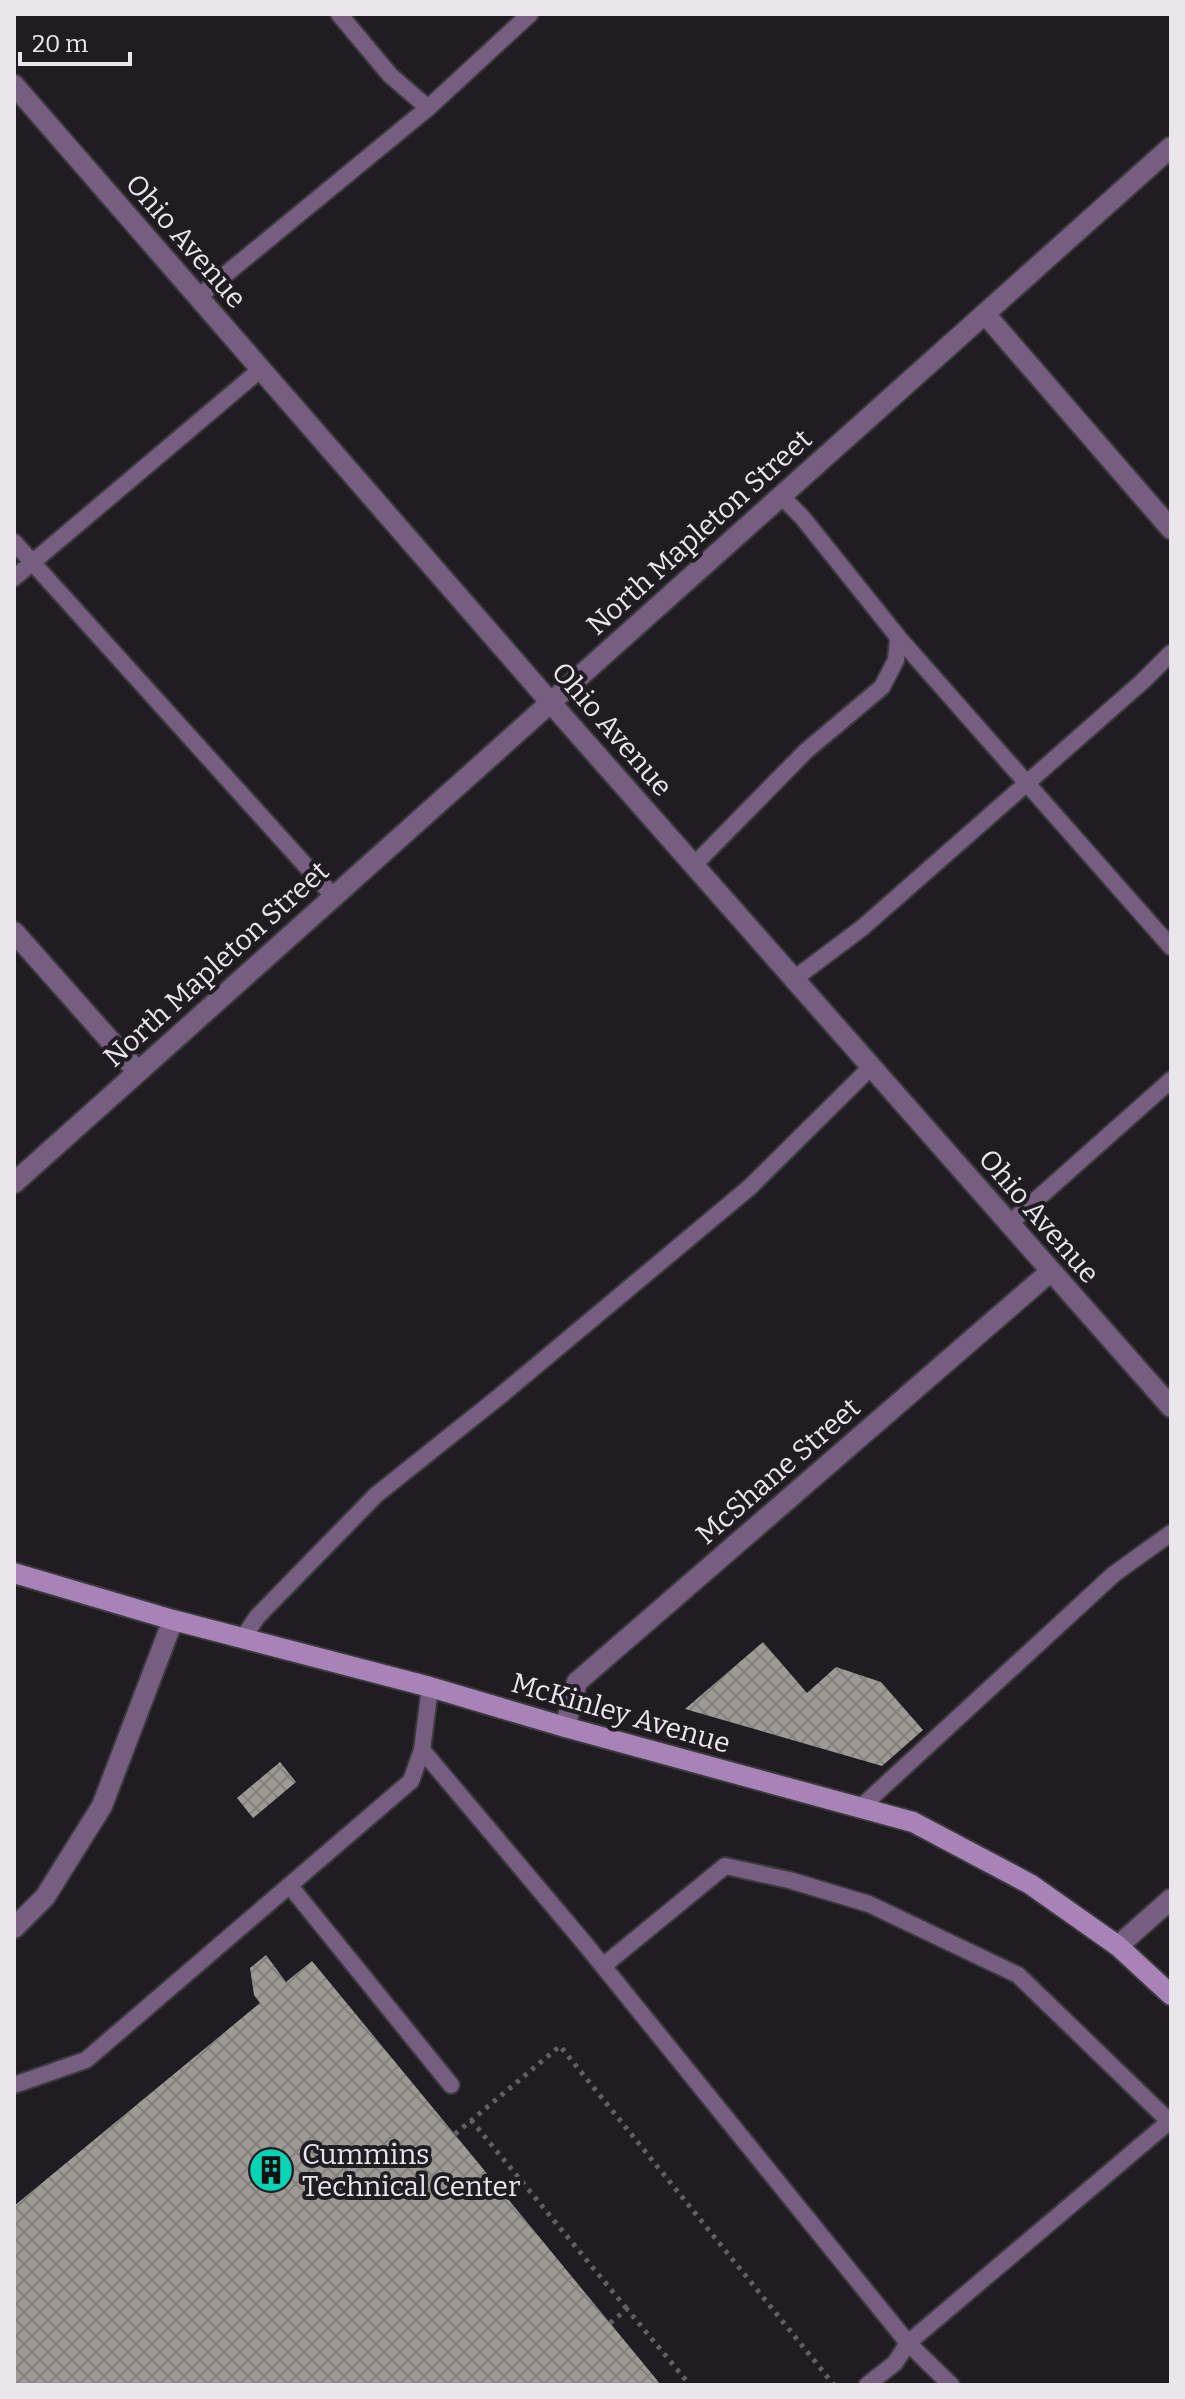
<svg xmlns="http://www.w3.org/2000/svg" width="1185" height="2399" viewBox="0 0 1185 2399" font-family="Bitter,serif">
<defs>
<pattern id="building-cross-hatch" width="8" height="8" patternUnits="userSpaceOnUse" patternTransform="scale(2)"><rect width="8" height="8" fill="#9f9a95"/><path d="M0 0l8 8M0 8l8-8" fill="none" stroke="#84807d"/></pattern>
</defs>
<rect width="100%" height="100%" fill="#1f1d21"/>
<g fill="url(#building-cross-hatch)">
<path d="M763,1642L807,1693L836,1667L881,1682L923,1730L882,1766L685,1709Z"/>
<path d="M280,1762L296,1782L253,1818L237,1798Z"/>
<path d="M266,1955L286,1982L312,1961L661,2385H14V2206L260,2003L254,1995L250,1968Z"/>
</g>
<g fill="none" stroke-linecap="round" stroke-linejoin="round">
<g stroke="#3b393d" stroke-width="20">
<g id="lane">
<path d="M339,14L390,75L428,108"/>
<path d="M198,297L428,108L530,14"/>
<path d="M781,496L802,517L898,637L1171,947"/>
<path d="M14,542L334,897"/>
<path d="M14,578L261,369"/>
<path d="M694,865L806,751L882,687L896,660L898,637"/>
<path d="M794,979L862,928L1143,681L1171,653"/>
<path d="M1009,1224L1171,1080"/>
<path d="M243,1638L257,1617L376,1495L500,1396L750,1187L871,1067"/>
<path d="M430,1687L422,1750L586,1945L908,2343L951,2385"/>
<path d="M860,1808L1114,1574L1171,1533"/>
<path d="M290,1886L451,2085"/>
<path d="M603,1966L725,1866L789,1880L869,1904L1018,1975L1171,2123"/>
<path d="M14,2085L86,2060L411,1781L422,1750"/>
<path d="M867,2385L895,2363L908,2343L1171,2120"/>
</g>
</g>
<g stroke="#3b393d" stroke-width="24">
<g id="street">
<path d="M14,85L551,703L1171,1407"/>
<path d="M985,314L1171,529"/>
<path d="M14,932L138,1072"/>
<path d="M14,1183L1171,147"/>
<path d="M565,1727L577,1682L1050,1272"/>
<path d="M14,1928L45,1897L102,1806L173,1620"/>
<path d="M1118,1946L1171,1899"/>
</g>
</g>
<g stroke="#3b393d" stroke-width="24">
<path id="secondary" d="M14,1573L173,1620L430,1687L565,1727L913,1822L1030,1884L1118,1946L1171,1995"/>
</g>
<g stroke="#626064" stroke-width="5" stroke-dasharray="4 6" stroke-linecap="butt">
<path d="M471,2120L627,2309"/>
<path d="M455,2134L560,2046L834,2385"/>
<path d="M610,2323L627,2309L690,2385"/>
</g>
<use href="#lane" stroke="#755e7f" stroke-width="16"/>
<use href="#street" stroke="#755e7f" stroke-width="20"/>
<use href="#secondary" stroke="#a783b8" stroke-width="20"/>
</g>
<defs>
<g id="building-disc" transform="scale(2.3)"><circle r="9.5" fill="#09d5b5" stroke="#1f1d21"/><path d="M-4-6H4V6H1V3H-1V6H-4ZM-2.5-4.3h1.7v1.8h-1.7ZM.8-4.3h1.7v1.8H.8ZM-2.5-1h1.7V.8h-1.7ZM.8-1h1.7V.8H.8Z" fill="#111"/></g>
</defs>
<g fill-rule="evenodd">
<use href="#building-disc" x="271" y="2170"/>
</g>
<g text-anchor="middle" dominant-baseline="central" stroke-width="8" stroke-linejoin="round" paint-order="stroke">
<g font-size="28" fill="#e9e7eb" stroke="#1f1d21">
<text transform="translate(186 241) rotate(49)">Ohio Avenue</text>
<text transform="translate(699 532) rotate(-42)">North Mapleton Street</text>
<text transform="translate(612 729) rotate(49)">Ohio Avenue</text>
<text transform="translate(216 964) rotate(-42)">North Mapleton Street</text>
<text transform="translate(1039 1216) rotate(49)">Ohio Avenue</text>
<text transform="translate(778 1471) rotate(-41)">McShane Street</text>
<text transform="translate(621 1713) rotate(16)">McKinley Avenue</text>
</g>
<g font-size="28" fill="#e9e7eb" stroke="#1f1d21" text-anchor="start">
<text x="302" y="2154">Cummins<tspan x="302" dy="32">Technical Center</tspan></text>
</g>
</g>
<rect width="1185" height="2399" fill="none" stroke="#e9e7eb" stroke-width="32"/>
<path d="M20 52v12h110v-12" fill="none" stroke="#e9e7eb" stroke-width="4"/>
<text x="32" y="52" font-size="24" fill="#e9e7eb" stroke="#1f1d21" stroke-width="6" paint-order="stroke">20 m</text>
</svg>
